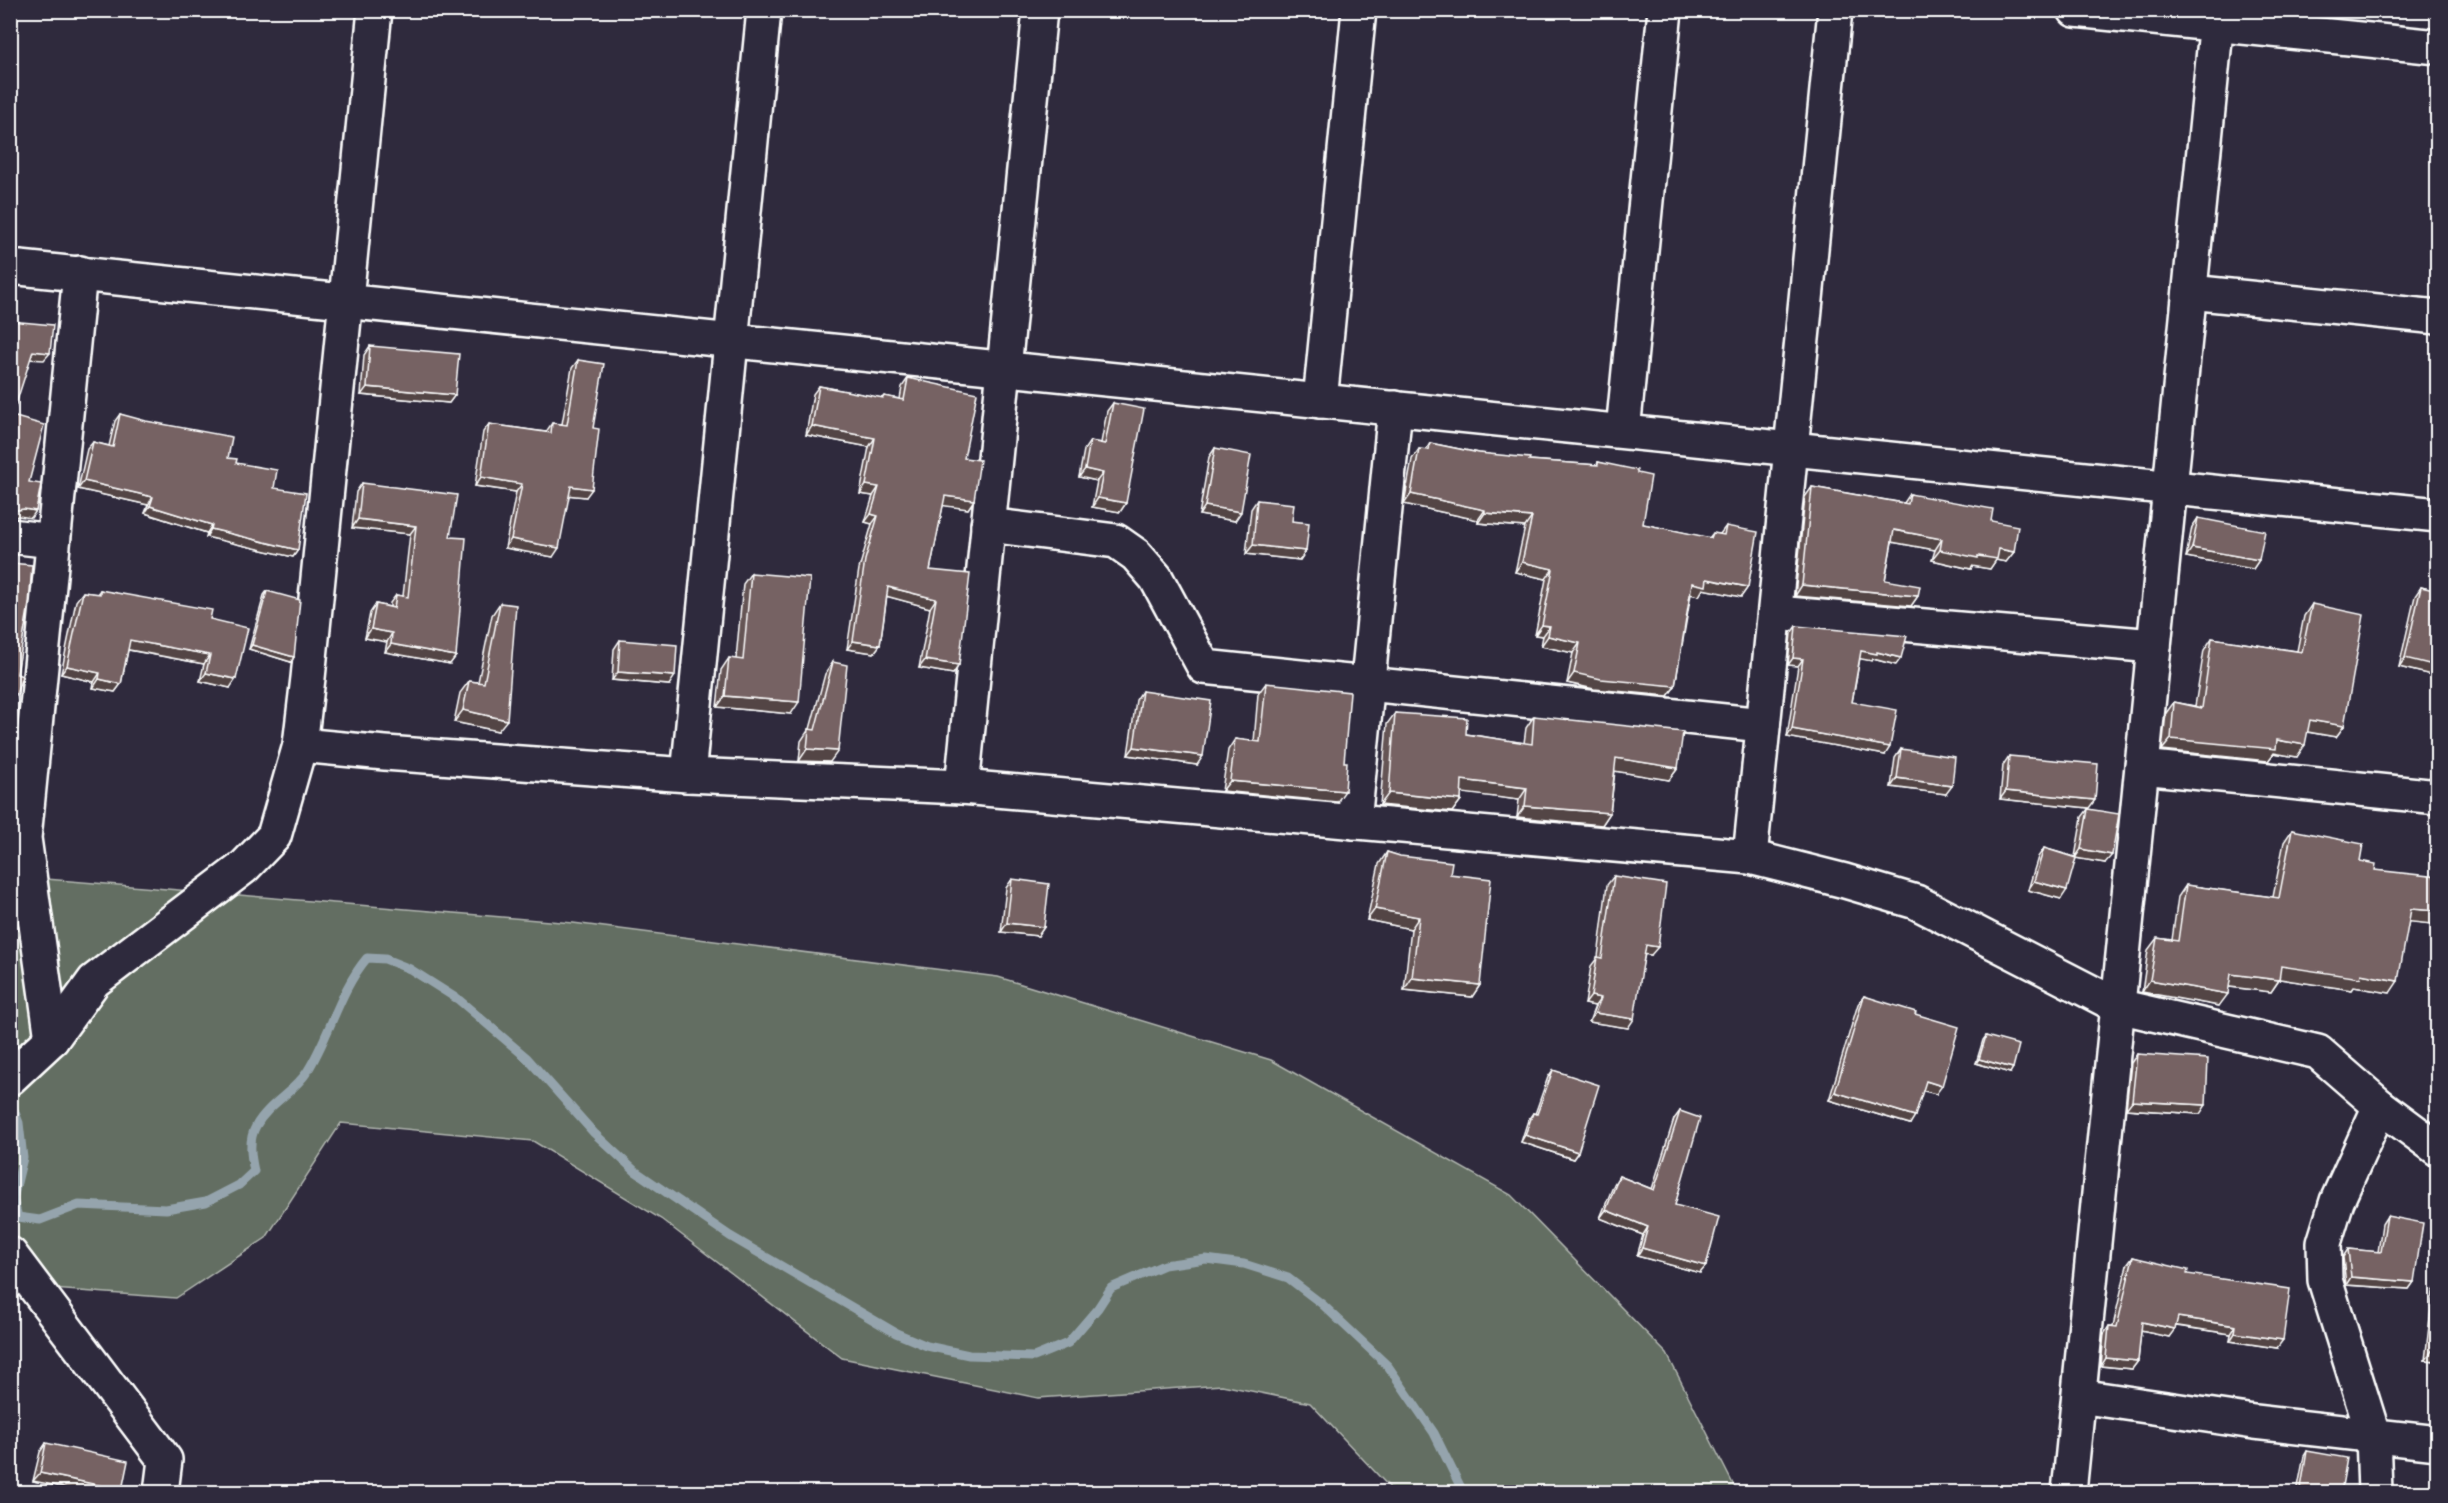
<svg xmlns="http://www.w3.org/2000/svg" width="2448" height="1503" viewBox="0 0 2448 1503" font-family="'Indie Flower',sans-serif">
<rect width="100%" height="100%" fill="#2f2a3d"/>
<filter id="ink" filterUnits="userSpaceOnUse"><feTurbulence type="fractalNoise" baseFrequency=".0167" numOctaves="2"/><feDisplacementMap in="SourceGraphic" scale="12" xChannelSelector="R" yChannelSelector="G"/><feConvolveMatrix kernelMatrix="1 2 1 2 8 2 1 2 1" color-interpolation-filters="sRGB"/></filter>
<g filter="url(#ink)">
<path fill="#636e62" stroke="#b1b6b0" stroke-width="1.5" d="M10,876L573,923L998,977L1271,1060L1511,1195L1667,1354L1737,1492H1394L1310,1403L1222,1385L1038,1398L842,1358L661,1219L533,1141L341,1123L266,1238L176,1298L11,1286Z"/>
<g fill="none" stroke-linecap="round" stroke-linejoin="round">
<path stroke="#95a4ad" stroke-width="9" d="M10,1100L19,1123L23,1158L13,1199L18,1217L40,1220L79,1205L166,1209L206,1202L239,1185L254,1171C251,1157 248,1140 256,1126C268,1104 294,1092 307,1072C330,1036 339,991 367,958L385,959L410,969L459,1000L527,1058L594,1133L635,1171L730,1236L896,1333L927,1346L969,1355L1034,1357L1068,1343L1098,1308L1111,1288L1164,1265L1206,1259L1244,1264L1288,1278L1322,1304L1388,1366L1434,1433L1463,1492"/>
<g stroke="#fff" stroke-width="38">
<g id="street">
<path d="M2075,10L2438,47"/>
<path d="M2190,292L2438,317"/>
<path d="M1320,401L1359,10"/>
<path d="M1623,431L1665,10"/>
<path d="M988,525L1116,541L1136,555L1156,578L1204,667L1763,725"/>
<path d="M10,536L53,541"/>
<path d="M1776,613L2154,646"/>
<path d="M300,745L385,753L688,775L962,787L1750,857L1845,881L1916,902L2118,1006L2318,1052L2380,1106L2438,1149"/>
<path d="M2142,767L2438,797"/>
<path d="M688,775L764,10"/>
<path d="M962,787L1040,10"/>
<path d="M1354,822L1395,408"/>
<path d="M1750,857L1835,10"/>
<path d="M52,1039L24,838L80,273"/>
<path d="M10,1078L52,1039L94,981L244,867L274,836L300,745L308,678L375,10"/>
<path d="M10,1254L165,1460L161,1492"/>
<path d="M2079,1396L2254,1422L2438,1443"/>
<path d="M2069,1492L2218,10"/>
<path d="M2375,1492L2373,1434L2325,1280L2324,1243L2337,1201L2380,1106"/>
</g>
</g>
<g stroke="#fff" stroke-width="38">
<path id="secondary" d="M10,267L2438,515"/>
</g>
<use href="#street" stroke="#2f2a3d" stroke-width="33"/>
<use href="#secondary" stroke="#2f2a3d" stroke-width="33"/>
</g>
<g fill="#655455" stroke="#fff" stroke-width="1.5">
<path d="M370,346L455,395L449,403L361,395L364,355Z"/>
<path d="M578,360L593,428L586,497L569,495L553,557L505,548L516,492L475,486L483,432L489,424L546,432L552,423L562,424L572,368Z"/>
<path d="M908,378L964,458L974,500L968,509L943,505L930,570L959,665L953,674L919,668L930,608L887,596L880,645L874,653L847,649L859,569L872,524L865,522L873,496L860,494L869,447L806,435L813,394L819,386L882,398L884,396L900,399L902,387Z"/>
<path d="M1113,403L1126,503L1120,512L1092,507L1097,481L1079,477L1084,450L1090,441L1101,443L1107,411Z"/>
<path d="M120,414L228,458L274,488L298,550L293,557L206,537L207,533L145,513L148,505L78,489L87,449L93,442L109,446L115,421Z"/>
<path d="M1430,443L1479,453L1529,460L1597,465L1598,462L1637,473L1643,524L1709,538L1713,533L1720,534L1726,526L1748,587L1741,597L1703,589L1699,596L1691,594L1675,686L1668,696L1594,689L1567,683L1573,653L1541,646L1543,636L1535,635L1546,579L1515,572L1525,527L1478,523V520L1404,504L1412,459L1419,449L1426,450Z"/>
<path d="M1215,448L1235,521L1199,515L1209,457Z"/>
<path d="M362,483L450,537L456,656L450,664L385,652L387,642L365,638L370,613L376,604L390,607V603L396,595L403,596L410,534L352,528L356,492Z"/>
<path d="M1812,487L1904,503L1910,494L1991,521L2014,552L2006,562L1996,560L1990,569L1972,566L1971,569L1932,560L1935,550L1892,542L1885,580L1918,596L1911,606L1795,596L1805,497Z"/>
<path d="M1257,500L1292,521L1306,551L1300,560L1246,554L1251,509Z"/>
<path d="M2198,518L2259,560L2253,569L2186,557L2192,527Z"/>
<path d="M751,573L791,714L717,707L721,670L729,658L736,659L743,584Z"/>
<path d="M2421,587L2438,591V670H2434L2431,675L2399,667L2415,596Z"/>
<path d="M100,590L210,619L230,688L200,681L204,664L128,650L121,684L115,692L93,688L94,682L61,674L76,601L83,592L97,594Z"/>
<path d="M267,591L294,657L291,662L249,649L264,595Z"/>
<path d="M500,603L498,731L454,722L460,693L469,681L478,682L492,615Z"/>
<path d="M2312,604L2344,726L2336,737L2307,732L2297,757L2274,753L2268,761L2162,750L2166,713L2174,702L2195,706L2204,650L2212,638L2297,651L2304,616Z"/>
<path d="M1796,626L1896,665L1873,659L1872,661L1860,658L1852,702L1885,755L1787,737L1798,666L1788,665L1791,633Z"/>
<path d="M620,640L669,685L612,680L614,649Z"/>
<path d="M833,662L830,762L799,761L801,741L809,729H810L825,674Z"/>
<path d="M1266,683L1337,802L1222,791L1228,750L1235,739L1254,742L1258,694Z"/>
<path d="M1142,691L1197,765L1128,755L1136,700Z"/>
<path d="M1395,713L1466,734L1524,743L1526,728L1534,716L1678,768L1669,780L1615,771L1610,813L1602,825L1517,817L1519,800L1461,792V800L1452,812L1380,805L1387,724Z"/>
<path d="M1901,749L1946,794L1891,787L1895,758Z"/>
<path d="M2009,756L2089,808L2000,799L2003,765Z"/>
<path d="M2088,809L2105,863L2076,858L2061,899L2028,890L2038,857L2044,848L2075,857L2082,817Z"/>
<path d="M2292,830L2360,861L2375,870L2432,924L2409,921L2390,993L2354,987L2352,990L2280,979L2271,992L2229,987L2219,1006L2142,992L2148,950L2157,938L2172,940L2178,897L2186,885L2273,897L2284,842Z"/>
<path d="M1387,852L1450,874L1480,985L1472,997L1404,990L1411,929L1367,920L1379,864Z"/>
<path d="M1614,876L1651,955L1645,954L1628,1028L1589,1022L1595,1006L1585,1004L1591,966L1598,957L1607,885Z"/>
<path d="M1012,879L1044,927L1038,936L1001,932L1006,888Z"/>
<path d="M1864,996L1915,1014L1936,1094L1923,1090L1910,1124L1829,1100L1858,1004Z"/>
<path d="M1986,1036L2010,1073L1976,1063L1983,1040Z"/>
<path d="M2137,1054L2200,1114L2126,1109L2131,1063Z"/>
<path d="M1553,1070L1578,1152L1573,1159L1521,1142L1528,1120L1533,1113L1535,1114L1548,1077Z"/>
<path d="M1680,1111L1675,1205L1706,1266L1700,1273L1637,1256L1643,1235L1600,1218L1614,1184L1619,1176L1652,1189L1674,1119Z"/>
<path d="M2387,1216L2414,1282L2409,1289L2346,1285L2343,1257L2348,1249L2378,1252L2382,1224Z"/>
<path d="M2133,1257L2187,1274L2277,1348L2230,1341L2231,1334L2176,1326L2169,1337L2141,1331L2138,1361L2132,1369L2101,1366L2104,1334L2109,1326H2113L2127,1265Z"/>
<path d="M2438,1285V1361L2425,1360L2433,1292Z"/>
<path d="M46,1443L120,1492H87L33,1481L40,1452Z"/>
<path d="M2307,1451L2341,1492H2297L2304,1456Z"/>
</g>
<g fill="#534545" stroke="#fff" stroke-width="1.5">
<path d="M33,351L50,353L44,360L28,359Z"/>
<path d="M367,387L455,395L449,403L361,395Z"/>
<path d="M812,426L875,438L869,447L806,435Z"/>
<path d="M1085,469L1103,473L1097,481L1079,477Z"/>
<path d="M481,477L522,484L516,492L475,486Z"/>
<path d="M84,481L153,497L148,505L78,489Z"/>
<path d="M866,485L879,487L873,496L860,494Z"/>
<path d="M571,486L592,489L586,497L565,495Z"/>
<path d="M1411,494L1485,510L1478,520L1404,504Z"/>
<path d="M945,496L974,500L968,509L939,505Z"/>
<path d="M1098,498L1126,503L1120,512L1092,507Z"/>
<path d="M150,506L212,525L207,533L145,513Z"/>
<path d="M1205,506L1241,512L1235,521L1199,515Z"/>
<path d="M24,509L36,511L31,518L19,516L10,518V511Z"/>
<path d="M1485,513L1532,517L1525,527L1478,523Z"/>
<path d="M871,514L878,516L872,524L865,522Z"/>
<path d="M358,519L416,526L410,534L352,528Z"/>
<path d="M211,529L298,550L293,557L206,537Z"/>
<path d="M1894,530L1942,539L1935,550L1886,541Z"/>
<path d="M511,539L559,548L553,557L505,548Z"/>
<path d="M1253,545L1306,551L1300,560L1246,554Z"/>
<path d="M2192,548L2259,560L2253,569L2186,557Z"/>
<path d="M1999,549L2014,552L2006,562L1996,560L1990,569L1972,566L1971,569L1932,560L1940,550Z"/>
<path d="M1522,562L1553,569L1546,579L1515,572Z"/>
<path d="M1707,579L1748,587L1741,597L1703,589L1699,596L1685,593L1692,583Z"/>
<path d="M1802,585L1918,596L1911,606L1795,596Z"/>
<path d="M888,587L936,599L930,608L882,595Z"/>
<path d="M1542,625L1550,626L1543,636L1535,635Z"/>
<path d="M371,629L392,633L387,642L365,638Z"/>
<path d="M1548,636L1580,643L1573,653L1541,646Z"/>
<path d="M130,640L210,655L204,664L124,649Z"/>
<path d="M853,641L880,645L874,653L847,649Z"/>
<path d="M391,644L456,656L450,664L385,652Z"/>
<path d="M252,645L294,657L291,662L249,649Z"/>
<path d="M1861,651L1877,652L1901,658L1896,665L1873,659L1872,661L1856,658Z"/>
<path d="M1793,658L1803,659L1798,666L1788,665Z"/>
<path d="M2405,658L2438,661V670H2434L2431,675L2399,667Z"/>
<path d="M925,660L959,665L953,674L919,668Z"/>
<path d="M67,666L100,673L94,682L61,674Z"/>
<path d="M618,672L675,676L669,685L612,680Z"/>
<path d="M206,673L236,679L230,688L200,681Z"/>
<path d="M1574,673L1675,686L1668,696L1594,689L1567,683Z"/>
<path d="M99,679L121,684L115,692L93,688Z"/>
<path d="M725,696L799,702L791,714L717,707Z"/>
<path d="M463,710L507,720L498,731L454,722Z"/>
<path d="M2310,720L2344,726L2336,737L2302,731Z"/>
<path d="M1792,729L1890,747L1885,755L1787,737Z"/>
<path d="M2171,739L2277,740L2305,745L2297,757L2274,753L2268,761L2162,750Z"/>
<path d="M1134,747L1203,756L1197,765L1128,755Z"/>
<path d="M807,749L838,751L830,762L799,761Z"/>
<path d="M1616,758L1678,768L1669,780L1608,770Z"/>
<path d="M1897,778L1952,786L1946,794L1891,787Z"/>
<path d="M1462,780L1527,788L1519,800L1454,792Z"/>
<path d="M1230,781L1345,791L1337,802L1222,791Z"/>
<path d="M2006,791L2095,800L2089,808L2000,799Z"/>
<path d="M1389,793L1461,800L1452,812L1380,805Z"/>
<path d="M1525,806L1610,813L1602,825L1517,817Z"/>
<path d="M2081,849L2112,855L2105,863L2075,858Z"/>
<path d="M2034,881L2067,890L2061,899L2028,890Z"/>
<path d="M1375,909L1419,917L1411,929L1367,920Z"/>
<path d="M2411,909L2438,911V916L2432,924L2402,921Z"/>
<path d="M1007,923L1044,927L1038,936L1001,932Z"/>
<path d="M1646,945L1658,947L1651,955L1640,954Z"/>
<path d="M2281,966L2361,974L2398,981L2390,993L2354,987L2352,990L2273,978Z"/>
<path d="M2231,974L2279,980L2271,992L2222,986Z"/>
<path d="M1412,978L1480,985L1472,997L1404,990Z"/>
<path d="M2150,980L2228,994L2219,1006L2142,992Z"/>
<path d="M1591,996L1601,998L1595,1006L1585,1004Z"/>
<path d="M1595,1013L1634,1019L1628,1028L1589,1022Z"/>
<path d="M1979,1059L2013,1068L2010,1073L1976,1063Z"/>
<path d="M1926,1081L1942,1086L1936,1094L1920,1090Z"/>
<path d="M1835,1092L1915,1116L1910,1124L1829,1100Z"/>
<path d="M2132,1101L2206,1105L2200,1114L2126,1109Z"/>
<path d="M1525,1135L1578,1152L1573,1159L1521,1142Z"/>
<path d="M1606,1210L1648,1227L1643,1235L1600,1218Z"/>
<path d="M1642,1248L1706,1266L1700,1273L1637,1256Z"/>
<path d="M2351,1277L2414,1282L2409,1289L2346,1285Z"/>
<path d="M2178,1317L2236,1326L2231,1334L2172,1325Z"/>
<path d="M2142,1322L2175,1329L2169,1337L2136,1330Z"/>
<path d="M2235,1333L2283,1340L2277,1348L2230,1341Z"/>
<path d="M2434,1348L2438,1349V1361L2425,1360Z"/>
<path d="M2106,1358L2138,1361L2132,1369L2101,1366Z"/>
<path d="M40,1473L122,1490L120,1492H87L33,1481Z"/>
<path d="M2301,1488L2326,1492H2297Z"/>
</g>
<g fill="#766263" stroke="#fff" stroke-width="1.5">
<path d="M10,321L53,325L50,353L33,351L12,416L44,425L29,482L41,484L36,511L24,509L10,511Z"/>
<path d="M370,346L459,354L455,395L367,387Z"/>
<path d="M578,360L604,364L593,428L599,429L592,489L571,486L559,548L511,539L522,484L481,477L489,424L551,433L552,423L567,425Z"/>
<path d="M908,378L977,393L964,458L980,460L974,500L945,496L930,570L970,574L959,665L925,660L936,599L888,587L880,645L853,641L865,560L878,516L871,514L879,487L866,485L875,438L812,426L819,386L883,398L884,396L904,400Z"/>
<path d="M1113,403L1144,409L1126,503L1098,498L1103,473L1085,469L1090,441L1105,444Z"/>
<path d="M120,414L146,421L232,437L228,458L237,459L236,463L277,470L274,488L306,493L298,550L211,529L212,525L150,506L153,497L84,481L93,442L113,447Z"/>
<path d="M1430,443L1479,453L1530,458L1529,460L1598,465V462L1637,470V473L1651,476L1643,524L1711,538L1713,533L1724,535L1726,526L1758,532L1748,587L1707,579L1706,586L1692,583L1675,686L1601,679L1574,673L1580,643L1548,636L1550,626L1542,625L1553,569L1522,562L1532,517L1485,513V510L1411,494L1419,449L1429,450Z"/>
<path d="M1215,448L1251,455L1241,512L1205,506Z"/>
<path d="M362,483L457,495L450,537L466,538L456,656L391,644L392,633L371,629L376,604L394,608L396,595L408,597L416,526L358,519Z"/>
<path d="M1812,487L1908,504L1910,494L1993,509L1991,521L2018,526L2014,552L1999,549L1997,559L1978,556V558L1940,550L1942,539L1894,530L1885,580L1920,586L1918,596L1802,585Z"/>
<path d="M1257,500L1294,504L1292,521L1309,523L1306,551L1253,545Z"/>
<path d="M2198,518L2265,531L2259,560L2192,548Z"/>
<path d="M10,546L14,547L10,560Z"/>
<path d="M10,563L32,565L29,604L17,674L22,676L10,714Z"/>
<path d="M751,573L810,578L799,702L725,696L729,658L743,660Z"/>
<path d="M2421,587L2438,591L2437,666L2405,658Z"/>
<path d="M100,590L212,610L210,619L248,628L236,679L206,673L210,655L130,640L121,684L99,679L100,673L67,666L83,592L100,594Z"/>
<path d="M267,591L300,600L294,657L252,645Z"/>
<path d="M500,603L516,605L507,720L463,710L469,681L484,683Z"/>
<path d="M2312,604L2364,615L2344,726L2310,720L2305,745L2277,740L2276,749L2171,739L2174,702L2202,708L2212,638L2302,652Z"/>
<path d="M1796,626L1907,636L1901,658L1877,652V654L1861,651L1852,702L1897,710L1890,747L1792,729L1803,659L1793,658Z"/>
<path d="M620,640L677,645L675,676L618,672Z"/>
<path d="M833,662L847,665L838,751L807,749L809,729L815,730Z"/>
<path d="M1266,683L1350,692L1344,762H1347L1345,791L1230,781L1235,739L1260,742Z"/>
<path d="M1142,691L1211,701L1203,756L1134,747Z"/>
<path d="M1395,713L1467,718L1466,734L1532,744L1534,716L1683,732L1678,768L1616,758L1610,813L1525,806L1527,788L1462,780L1461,800L1389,793Z"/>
<path d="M1901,749L1955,757L1952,786L1897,778Z"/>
<path d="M2009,756L2098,764L2095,800L2006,791Z"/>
<path d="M2088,809L2119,814L2112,855L2081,849Z"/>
<path d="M2292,830L2363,844L2360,861L2376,864L2375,870L2438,877V911L2411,909L2398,981L2361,974L2360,978L2281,966L2279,980L2231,974L2228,994L2150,980L2157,938L2178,941L2186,885L2279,898Z"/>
<path d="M2044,848L2076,858L2067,890L2034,881Z"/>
<path d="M1387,852L1400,856L1452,862L1450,874L1491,879L1480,985L1412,978L1419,917L1375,909Z"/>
<path d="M1614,876L1666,884L1658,947L1646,945L1634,1019L1595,1013L1601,998L1591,996L1597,957L1602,958Z"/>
<path d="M1012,879L1049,884L1044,927L1007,923Z"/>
<path d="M1864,996L1916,1012L1915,1014L1959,1027L1942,1086L1926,1081L1915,1116L1835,1092Z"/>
<path d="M1986,1036L2019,1045L2013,1068L1979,1059Z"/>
<path d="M2137,1054L2208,1059L2206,1105L2132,1101Z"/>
<path d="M1553,1070L1599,1085L1578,1152L1525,1135L1533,1113L1537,1114Z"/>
<path d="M1680,1111L1700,1118L1675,1205L1719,1217L1706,1266L1642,1248L1648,1227L1606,1210L1619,1176L1654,1190Z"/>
<path d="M2387,1216L2423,1223L2414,1282L2351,1277L2348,1249L2381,1252Z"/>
<path d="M2133,1257L2188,1270L2187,1274L2290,1289L2283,1340L2235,1333L2236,1326L2178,1317L2175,1329L2142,1322L2138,1361L2106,1358L2109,1326L2117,1327Z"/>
<path d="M2438,1312V1349L2434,1348Z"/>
<path d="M46,1443L128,1461L122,1490L40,1473Z"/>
<path d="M2307,1451L2347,1458L2341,1492H2326L2301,1488Z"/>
</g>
</g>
<rect width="2448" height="1503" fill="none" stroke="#2f2a3d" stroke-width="36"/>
<rect x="18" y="18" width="2412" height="1467" fill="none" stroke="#fff" stroke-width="2" filter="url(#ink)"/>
</svg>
